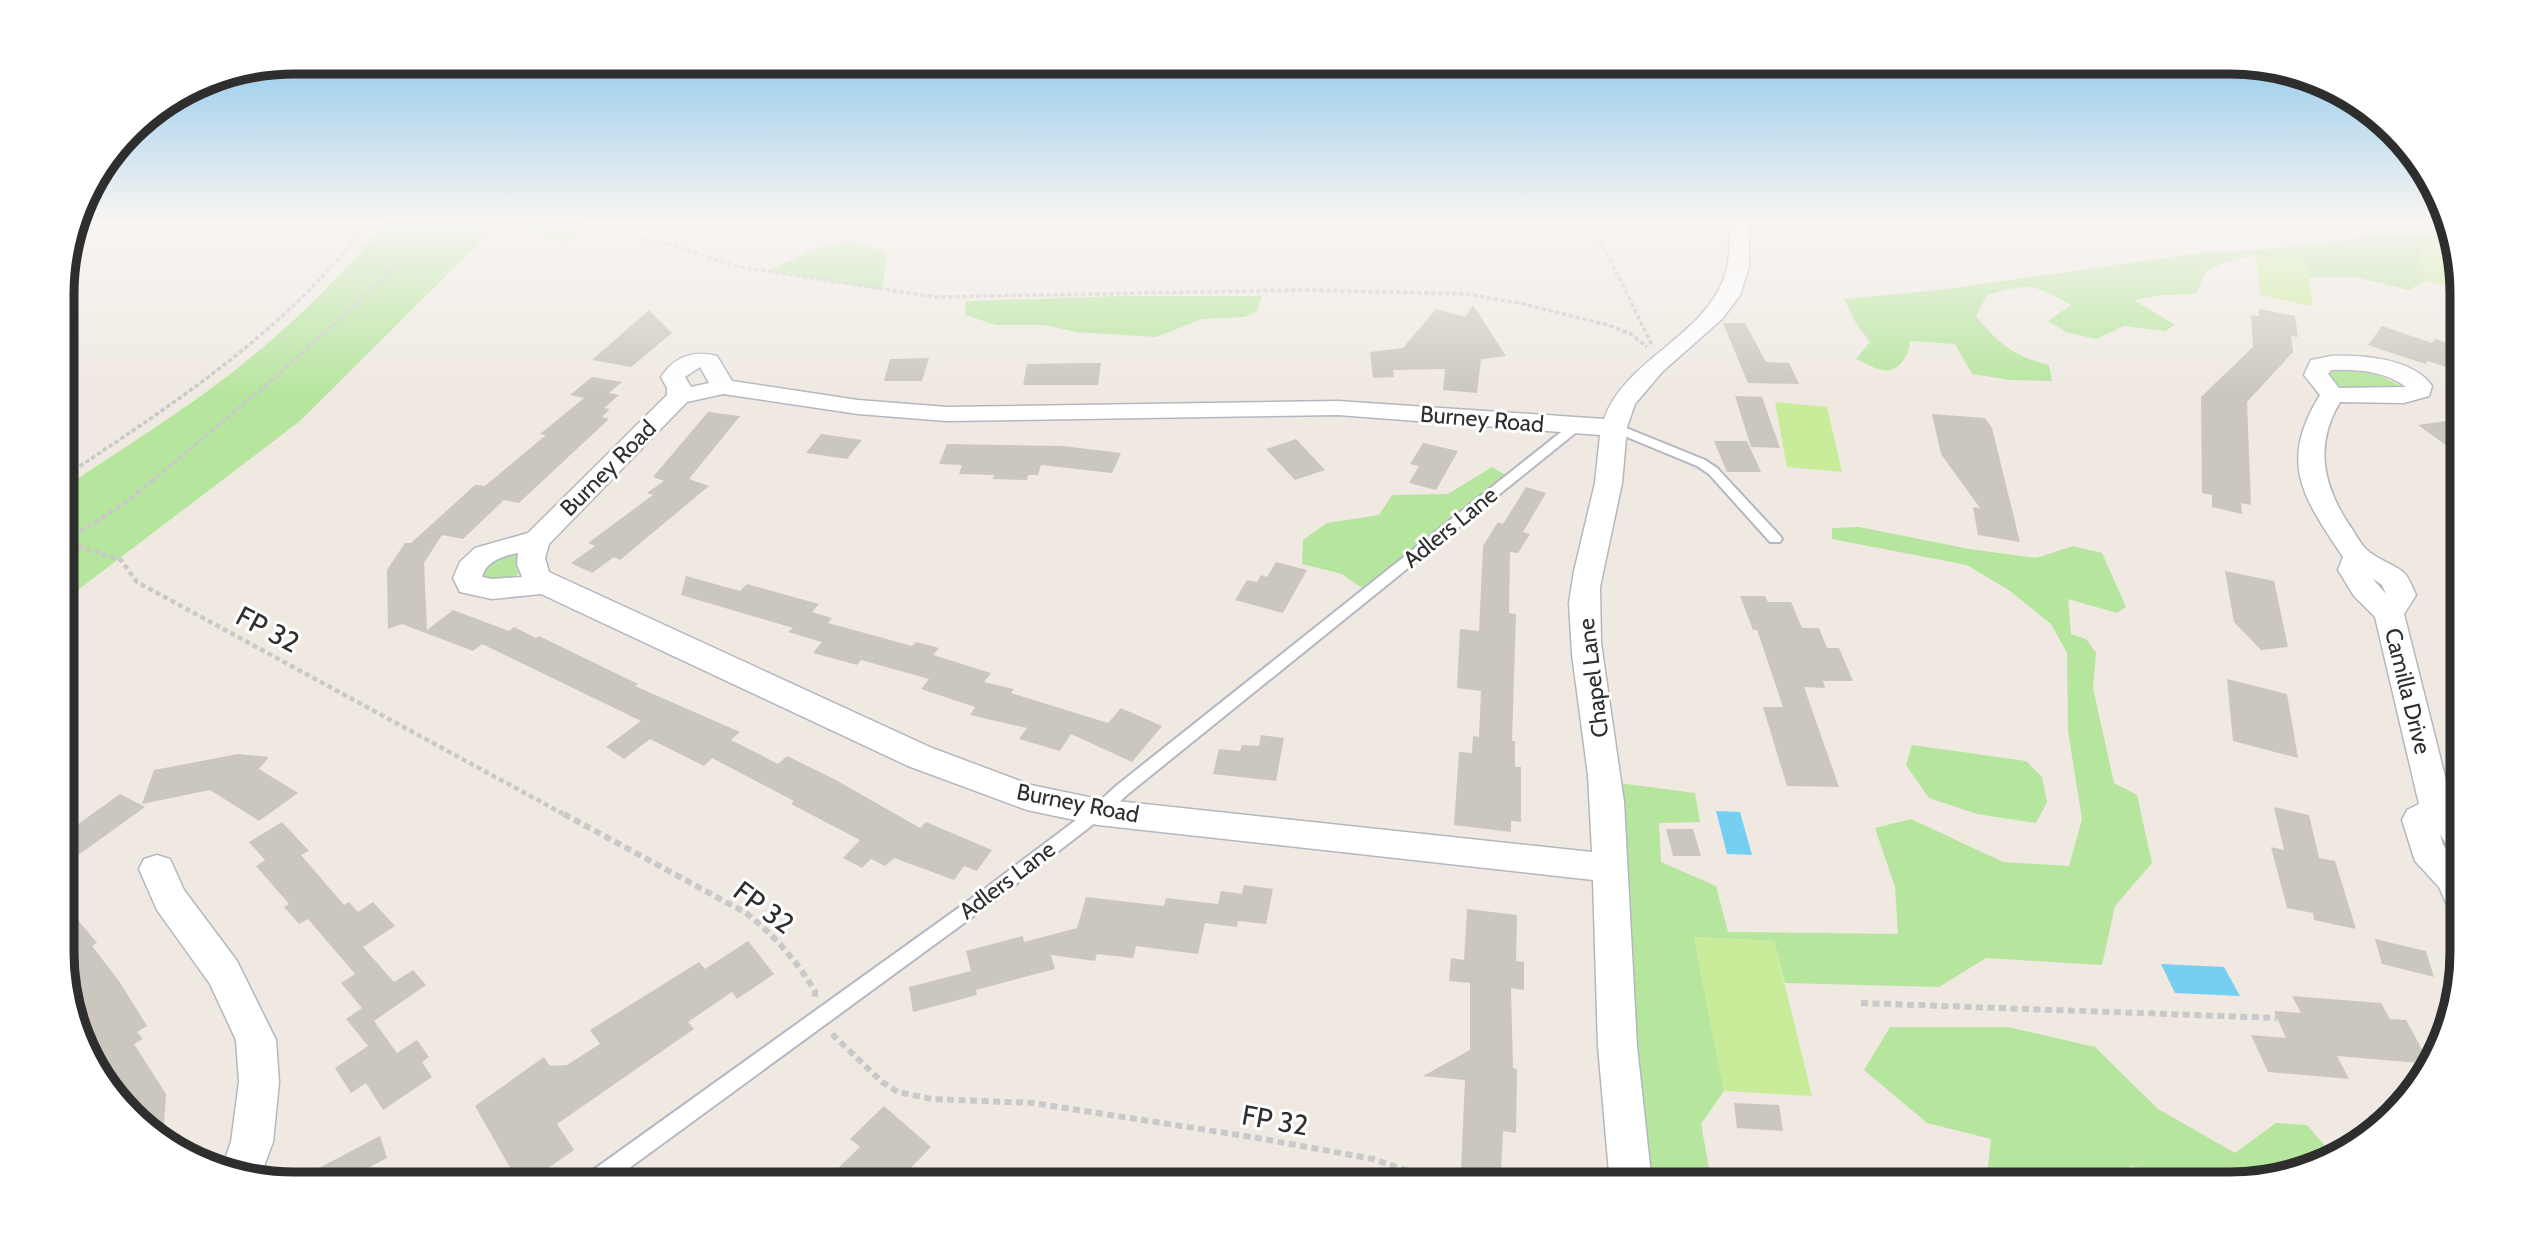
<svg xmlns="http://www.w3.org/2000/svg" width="2524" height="1246" viewBox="0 0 2524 1246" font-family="Cabin,sans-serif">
<rect width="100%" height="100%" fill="#efe9e1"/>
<g fill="#b6e59e">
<path d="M387,221H589L565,241L498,224L300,421L62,602V489C111,456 161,425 209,390C274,343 336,283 387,221Z"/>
<path d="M2370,236H2449L2454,247L2419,240L2425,281L2409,290L2354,277L2309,278L2306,263C2260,255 2251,250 2206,271L2196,294L2162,295L2134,300L2175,325L2165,331L2124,326L2096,339L2066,332L2048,321L2071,305C2032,283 2029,283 1987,295L1976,316C1999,344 2013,356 2049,365L2052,381L2011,380L1972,374L1955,344L1910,341C1909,351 1908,354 1902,362C1889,379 1872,366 1856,359L1870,342L1856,323L1844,299L1948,289L2191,254L2309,246Z"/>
<path d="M852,242L887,253L882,290L768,271L817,248Z"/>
<path d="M1122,296H1262L1257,311L1245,317L1202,319L1156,337L1076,332L1045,325H996L965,315L966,301Z"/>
<path d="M2338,366L2370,371L2401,386L2400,392L2350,391L2334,387L2325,369Z"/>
<path d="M1492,467L1507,476L1362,588L1342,574L1302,564L1303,540L1327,523L1379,515L1392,495L1448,494Z"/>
<path d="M1859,527L1969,549L2036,558L2073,546L2102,553L2126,607L2117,613L2068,599L2071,634L2086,639L2096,653L2093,688L2114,783L2137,795L2152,863L2115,906L2102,965L1986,958L1939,987L1785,983L1774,941L1694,937L1724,1091L1701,1124L1712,1184H1644L1640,1165L1619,783L1695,793L1700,822L1659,823L1661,862L1716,886L1728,932L1898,934L1895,887L1875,828L1911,819L2003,862L2069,866L2082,819L2068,731L2067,653L2051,624L2010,591L1967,565L1832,539V528Z"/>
<path d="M516,550L522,558L520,571L512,581L481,582L477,571L486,559Z"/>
<path d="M1912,745L2026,761L2042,777L2047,802L2036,823L1977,814L1929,798L1906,765Z"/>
<path d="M1890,1027H2008L2095,1047L2158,1109L2235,1153L2276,1123L2307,1125L2333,1155L2245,1184H2208L2132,1166L2086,1184H1986L1991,1139L1927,1123L1864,1070Z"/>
</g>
<g fill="#c9ec9a">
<path d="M2419,240L2454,247L2461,263V289L2425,281Z"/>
<path d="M2256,254L2307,263L2313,306L2260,295Z"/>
<path d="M1775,402L1827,407L1842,472L1787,467Z"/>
<path d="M1694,937L1774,941L1812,1096L1724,1091Z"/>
</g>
<g fill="#75cff0">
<path d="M1716,811L1740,812L1752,855L1727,854Z"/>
<path d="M2161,964L2224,967L2240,996L2175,993Z"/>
</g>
<g fill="#cbc7bf">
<path d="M1473,305L1506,356L1481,359L1477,393L1443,390L1445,369L1393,370L1394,377L1373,378L1370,352L1403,348L1436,309L1465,317Z"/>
<path d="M2259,309L2295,316L2298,337L2291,336L2293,352L2247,402L2251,505L2241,503L2242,514L2212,507V495L2202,493L2201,397L2253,347L2251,315L2259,316Z"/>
<path d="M649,310L672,333L631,367L592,360Z"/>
<path d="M1723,323H1745L1766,362L1789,363L1799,384L1748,383Z"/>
<path d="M2382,326L2432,343L2435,339L2461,347V372L2428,361L2425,364L2368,345Z"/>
<path d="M929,358L922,381H884L890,359Z"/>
<path d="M1080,363H1101L1098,385H1023L1027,364Z"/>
<path d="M592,377L622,382L609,393L619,395L604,408L610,409L602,417L609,419L519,503L504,500L463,539L442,535L424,563L427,630L453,610L509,631L514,627L536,638L539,636L638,684L635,686L740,732L731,740L778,764L787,756L834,779L920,828L926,822L992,850L977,871L964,866L954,880L894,858L885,866L871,859L862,868L843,858L860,840L791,804L794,801L712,758L704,766L650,739L624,759L606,747L641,721L482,644L473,651L402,624L388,629L387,570L405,543H411L475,485L485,486L546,435L540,434L584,398L570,395Z"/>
<path d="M1735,396L1762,397L1780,448L1751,447Z"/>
<path d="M708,412L740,416L689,479L709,486L620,560L614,557L592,573L571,563L595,546L588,543L653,495L647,493L664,481L653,477Z"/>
<path d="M1932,414L1985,418L1992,428L2020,542L1978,535L1973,507L1980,508L1941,454Z"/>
<path d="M2461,419V456L2418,425Z"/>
<path d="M821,434L862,440L847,459L806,453Z"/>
<path d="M1296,439L1325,470L1295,480L1266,449Z"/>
<path d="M1714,441H1747L1761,472H1727Z"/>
<path d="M1423,443L1458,451L1436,490L1409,483L1419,466L1410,464Z"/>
<path d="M947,444L1063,446L1121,453L1112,473L1041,465L1038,475H1028L1027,480L993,479L994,475L959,474L962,465L939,464Z"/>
<path d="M1526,487L1546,493L1523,532L1530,534L1518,553L1510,552L1509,613L1516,614L1512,741H1515V767H1521V822L1511,821V832L1454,825L1459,752L1472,753L1473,736L1479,737L1481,691L1457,688L1460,629L1479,631L1483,546L1498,522L1503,524Z"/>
<path d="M1276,562L1307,570L1283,613L1235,600L1247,580L1257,582L1261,575L1267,577Z"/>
<path d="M2225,571L2274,581L2288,647L2261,650L2234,622Z"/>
<path d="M686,576L740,591L747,584L819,604L812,612L832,618L828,623L912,646L916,642L939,648L933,655L991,673L984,682L1014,689L1011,693L1108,723L1121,708L1162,726L1132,762L1071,734L1060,751L1019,739L1027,728L970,715L975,707L921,689L929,679L861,660L857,665L813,653L822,642L788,632L793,628L681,595Z"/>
<path d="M1740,596H1765L1768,602H1791L1802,628H1819L1827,648H1839L1853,681H1823L1825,688L1804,687L1839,787L1787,786L1763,707H1783L1757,630H1753Z"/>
<path d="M2227,679L2287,694L2298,758L2233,741Z"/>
<path d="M1261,735L1284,738L1276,781L1213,774L1219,749L1240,751L1242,745L1259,746Z"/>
<path d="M238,754L269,757L259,769L298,793L259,821L210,790L142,804L154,770Z"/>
<path d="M120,794L145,807L63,866V835Z"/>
<path d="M2274,807L2309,815L2319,858L2335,861L2356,929L2314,920L2313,913L2287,908L2271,847L2284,850Z"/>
<path d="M282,822L309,851L301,855L344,905L349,902L358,912L373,902L395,926L363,947L394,982L413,970L426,985L374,1021L397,1053L417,1040L429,1057L422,1062L432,1077L383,1110L366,1083L351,1093L335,1068L368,1046L346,1019L362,1008L341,983L355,974L308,919L299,924L284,907L289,904L256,866L265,860L249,842Z"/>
<path d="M1666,829H1693L1701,856H1673Z"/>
<path d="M1244,885L1273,889L1266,924L1238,921L1237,927L1205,923L1198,954L1136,946L1133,958L1097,954L1095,961L1051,955L1055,969L976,990L977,995L913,1012L909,987L971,971L966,951L1023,936L1024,942L1077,928L1086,897L1164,906L1166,898L1218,904L1221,891L1242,894Z"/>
<path d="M63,902L97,943L92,946L119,981L147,1026L137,1032L143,1039L134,1044L166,1094L163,1138L109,1094L101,1074L107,1070L84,1034L63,983Z"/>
<path d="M1467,909L1517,915L1516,961L1524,962V990L1511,988L1513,1068L1517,1069L1516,1133L1503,1131L1501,1174L1461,1168L1465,1080L1423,1076L1470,1050V983L1449,981L1451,958L1464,960Z"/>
<path d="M2375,939L2426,951L2434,977L2382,964Z"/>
<path d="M748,941L774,974L737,999L732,992L688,1022L694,1029L557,1124L574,1150L524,1185H520L475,1106L544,1057L550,1066L567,1065L600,1044L590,1030L699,962L705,969Z"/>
<path d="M2292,996L2381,1003L2390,1019L2406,1020L2430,1064L2337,1056L2349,1079L2268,1072L2251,1035L2286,1038L2274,1011L2301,1013Z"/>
<path d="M1734,1103L1779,1105L1783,1131L1737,1128Z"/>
<path d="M884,1106L931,1147L894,1185H843L832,1174L860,1147L850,1139Z"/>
<path d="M380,1136L387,1158L366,1169L371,1185H321L317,1169Z"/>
</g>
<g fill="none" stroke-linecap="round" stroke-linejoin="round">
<g stroke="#b4b7c1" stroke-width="4">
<g id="service">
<path d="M1575,423L1581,427L1579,430L1128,794L1104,816L990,904L606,1185H579L582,1178L978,894L1092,808L1116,786L1571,424Z"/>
<path d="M1614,423L1705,460L1717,468L1780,536L1782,539L1780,542H1770L1709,474L1697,466L1610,430L1608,427Z"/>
</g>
</g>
<g stroke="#b4b7c1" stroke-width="3">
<g id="minor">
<path d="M1729,221H1749V267L1740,295L1722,319L1663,371L1635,404L1627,427L1622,483L1600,587L1601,643L1624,802L1637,1046L1652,1184H1610L1598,1046L1593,880L1098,825L1027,810L908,766L541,594L492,599L460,592L453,578L460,562L475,548L528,533L667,395V388L661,377C675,356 693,350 717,356L732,381L858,400L947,407L1338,401L1604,419C1627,357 1704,338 1725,275C1731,259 1729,239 1729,221ZM700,367L709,383L691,387L685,377ZM723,394L858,414L947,421L1338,415L1600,435L1595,483L1574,571L1569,603L1572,654L1588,775L1592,852L1098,799L1031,785L932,748L549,572L545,558L549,544L687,402ZM518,553L517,564L522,577L492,579L482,577C486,561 503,556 518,553Z"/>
<path d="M2331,356C2362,355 2413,358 2432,386L2429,396L2404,403L2340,402C2315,444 2322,483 2348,523C2354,531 2359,542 2366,549C2376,559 2392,563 2403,572C2409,577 2412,587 2416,595L2404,614L2452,804L2462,813V854L2450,850L2440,834L2443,845L2462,865L2463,916L2450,912L2439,887L2415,861L2402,820L2407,810L2419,804L2375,617L2354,596L2338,570L2343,557C2303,497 2278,463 2320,395L2304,375L2311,360ZM2331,370C2358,369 2385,371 2406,387L2339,388L2328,374ZM2372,578L2382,585L2386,594Z"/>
<path d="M157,855L170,859L184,890L237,961L276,1040L279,1082L273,1142L260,1177L222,1168L231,1142L239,1082L236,1040L210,984L157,910L139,869L144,859Z"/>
</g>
</g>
<g stroke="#c9c9c9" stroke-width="3.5" stroke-dasharray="4.5 2.5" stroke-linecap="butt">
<path d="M522,221L572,226L661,242L739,267L935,297L1307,290L1466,294L1519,303L1608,325L1631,334L1647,347"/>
<path d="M1591,221L1652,345"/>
<path d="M62,478C179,400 282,334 370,221"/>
<path d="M152,481L270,382L390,273L422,221"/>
</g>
<g stroke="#c9c9c9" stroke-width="4.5" stroke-dasharray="5 3.5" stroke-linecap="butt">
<path d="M62,541L121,560L137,582L567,816"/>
<path d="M66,541L129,500L154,479"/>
</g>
<g stroke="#c9c9c9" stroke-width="6" stroke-dasharray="7 4.5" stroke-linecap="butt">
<path d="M564,814L746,913C774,935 796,960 815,991V997"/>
<path d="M1861,1003L2277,1018"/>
<path d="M832,1034L882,1082L898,1092L932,1099L1033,1103L1252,1137L1373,1159L1447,1184"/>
</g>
<use href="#service" fill="#fff" fill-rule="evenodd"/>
<use href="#minor" fill="#fff" fill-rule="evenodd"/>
</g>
<linearGradient id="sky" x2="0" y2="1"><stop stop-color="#7abfeb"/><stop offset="0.56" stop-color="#f8f5f2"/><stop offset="1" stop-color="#f8f5f2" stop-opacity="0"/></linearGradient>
<rect width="2524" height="395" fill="url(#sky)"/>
<g text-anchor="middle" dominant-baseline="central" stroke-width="6" stroke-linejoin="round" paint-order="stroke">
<g font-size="23" fill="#2e2e2e" stroke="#fff">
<text transform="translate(1482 419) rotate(5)">Burney Road</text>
<text transform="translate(608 468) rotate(-45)">Burney Road</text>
<text transform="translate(1450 527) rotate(-39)">Adlers Lane</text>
<text transform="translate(1593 678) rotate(-97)">Chapel Lane</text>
<text transform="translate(2408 691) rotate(76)">Camilla Drive</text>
<text transform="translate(1078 803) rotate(11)">Burney Road</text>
<text transform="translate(1007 880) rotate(-37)">Adlers Lane</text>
</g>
<g font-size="28" fill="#2e2e2e" stroke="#fff">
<text transform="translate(268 629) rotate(28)">FP 32</text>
<text transform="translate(764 907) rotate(37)">FP 32</text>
<text transform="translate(1275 1120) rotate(10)">FP 32</text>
</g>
</g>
<path d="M0 0H2524V1246H0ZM294 74H2230A220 220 0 0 1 2450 294V952A220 220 0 0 1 2230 1172H294A220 220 0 0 1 74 952V294A220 220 0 0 1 294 74Z" fill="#fff" fill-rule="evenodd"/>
<path fill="none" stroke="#2e2e2e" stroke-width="9" d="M294 74H2230A220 220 0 0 1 2450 294V952A220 220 0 0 1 2230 1172H294A220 220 0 0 1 74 952V294A220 220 0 0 1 294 74Z"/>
</svg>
